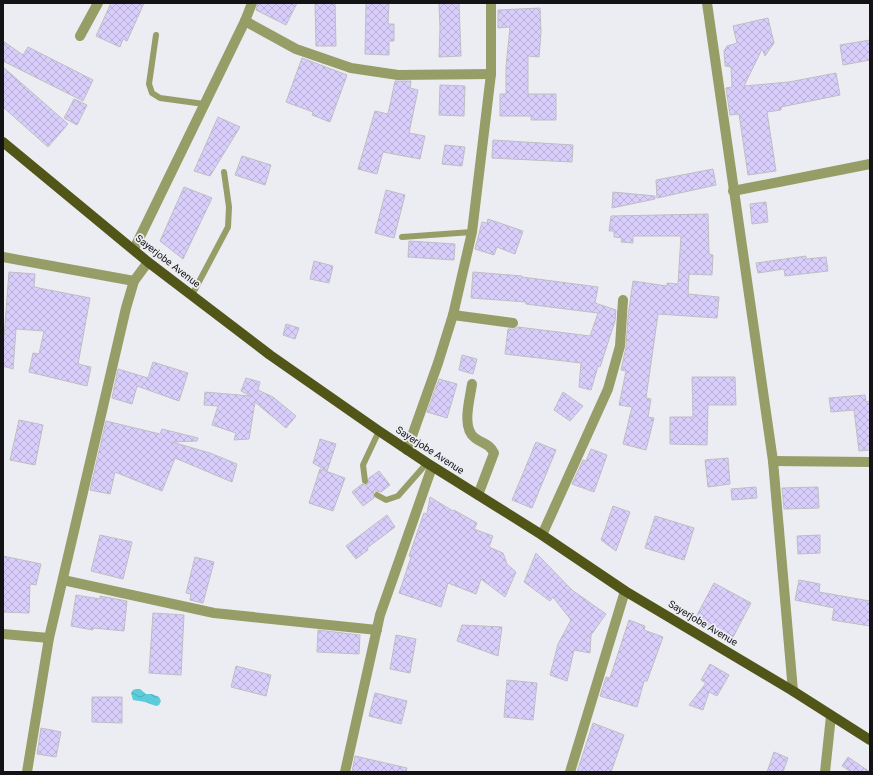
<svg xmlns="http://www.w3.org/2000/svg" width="873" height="775" viewBox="0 0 873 775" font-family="Roboto,sans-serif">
<defs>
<pattern id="water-waves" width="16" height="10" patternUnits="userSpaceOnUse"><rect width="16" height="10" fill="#5bccda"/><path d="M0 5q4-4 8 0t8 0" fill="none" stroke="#4eaeba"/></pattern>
<pattern id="building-cross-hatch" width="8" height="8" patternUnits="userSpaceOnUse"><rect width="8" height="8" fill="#d9cefb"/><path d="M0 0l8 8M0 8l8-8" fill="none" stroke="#b9b0d6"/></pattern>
</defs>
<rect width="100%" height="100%" fill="#ecedf2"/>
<path fill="url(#water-waves)" d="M136,689H140L146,694H152L159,697L161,701L159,705L156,706L145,702L133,700L131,693L133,690Z"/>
<g fill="url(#building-cross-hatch)" stroke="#bebec2">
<path d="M111,3H144L127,41L123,39L120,47L96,36Z"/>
<path d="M258,3H297L286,25L256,10Z"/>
<path d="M315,3H335L336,46H316Z"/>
<path d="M366,3H389L388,24H394V41H389V55L365,54Z"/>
<path d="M439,3H459L461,56L439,57L440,28Z"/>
<path d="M540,8L541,32L539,57L528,56V94H556V120H531V116H500V94H506V67L510,27L498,28V10Z"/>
<path d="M768,18L774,43L765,56L762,49L744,86L789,82L836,73L840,95L781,107V110L767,112L776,171L748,175L739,114L730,115L726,88L732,87L731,67L725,66L724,51L727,46L737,43L733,26Z"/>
<path d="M870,40V60L843,65L840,45Z"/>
<path d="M3,41L23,55L28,47L93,80L83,101L3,61Z"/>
<path d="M302,58L347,75L330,122L312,115L313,112L286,102Z"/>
<path d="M3,67L68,124L48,147L3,107Z"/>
<path d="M395,81H411L410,88L418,90L409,133L425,136L420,159L383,152L377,174L358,169L375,111L388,114Z"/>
<path d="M440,85L465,86L464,116L439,115Z"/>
<path d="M74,99L87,105L77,125L64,118Z"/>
<path d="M218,117L240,127L210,176L194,171Z"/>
<path d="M493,140L573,145L572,162L492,158Z"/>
<path d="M445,145L465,147L462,166L442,164Z"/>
<path d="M242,156L271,165L265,185L235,175Z"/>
<path d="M713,169L716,185L657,198L656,180Z"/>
<path d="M184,187L212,198L183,259L160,241Z"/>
<path d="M386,190L405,195L394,238L375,233Z"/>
<path d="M613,192L655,196V199L612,208Z"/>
<path d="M766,202L768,222L752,224L750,204Z"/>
<path d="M708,214L709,254L713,255L712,275L689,274L688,294L719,297L717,318L658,314L646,398L651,399L648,417L654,418L646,450L623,444L632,407L619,405L626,371L621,370L626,347L628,316L633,281L667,286V283L678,284L681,236H633V243L621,242L622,238L614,237V231H609L611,216Z"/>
<path d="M488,219L523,231L515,254L497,247L494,255L475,249L482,222L487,223Z"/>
<path d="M409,241L455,244L454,260L408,257Z"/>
<path d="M806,256V259L826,257L828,271L785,276L784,269L758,273L756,263Z"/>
<path d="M314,261L333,266L329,283L310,279Z"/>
<path d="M9,272L35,274L34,287L90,298L78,364L91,367L87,386L29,372L33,353L39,354L44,331L16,329L13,369L3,366V337H4Z"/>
<path d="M473,272L522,276V277L598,287L595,303L616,310L615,321L600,367L598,366L591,390L579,387L581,363L505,354L508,329H515L518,327L590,336L598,313L526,304V302L471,298Z"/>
<path d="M286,324L299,328L295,339L283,335Z"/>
<path d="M462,355L477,359L473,374L459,370Z"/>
<path d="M153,362L188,373L179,401L137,386L132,404L112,398L118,369L148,378Z"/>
<path d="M692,377H735L736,405H708L707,445L670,444V417H693Z"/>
<path d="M246,378L260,382L258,390L273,397L296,416L286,428L255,402L249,439L234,440L236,433L212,425L218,406L204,405L205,392L251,396L241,391Z"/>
<path d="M439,379L457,384L447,418L427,412Z"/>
<path d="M563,392L583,406L570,421L554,410Z"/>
<path d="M865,395L866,402L870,401V450L859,451L854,410L831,412L829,398Z"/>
<path d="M19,420L43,425L35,465L10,460Z"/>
<path d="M106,421L160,434L162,429L198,438L197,441L172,442L210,453L237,464L232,482L175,458L162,491L115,472L110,494L90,490Z"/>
<path d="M320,439L336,444L327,471L313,463Z"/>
<path d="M536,442L556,450L532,508L512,500Z"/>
<path d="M591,449L607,455L594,492L572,484L583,460L586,461Z"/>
<path d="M728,458L730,484L708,487L705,460Z"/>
<path d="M320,469L345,478L333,511L309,503Z"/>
<path d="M379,471L390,485L381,492L377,491H374L373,495L374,498L363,506L352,492L362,484L365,485L368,484L369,478Z"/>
<path d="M756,487L757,498L732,500L731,489Z"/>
<path d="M818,487L819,508L784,509L782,488Z"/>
<path d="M430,497L453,511L454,510L477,523L474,529L493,536L489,547L503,553L507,564L516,572L505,597L481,579L476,594L448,583L441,607L399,593L411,557L409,556L424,513L427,514Z"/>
<path d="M613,506L630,512L616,551L601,540Z"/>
<path d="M387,515L395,527L367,548L368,550L356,559L346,546Z"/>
<path d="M655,516L694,528L684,560L645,548Z"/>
<path d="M100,535L132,542L123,579L91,571Z"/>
<path d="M820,535V553L798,554L797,536Z"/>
<path d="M536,553L572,590L606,614L591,635L590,653L574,650L567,681L550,675L558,644L571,620L553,597L550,601L524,582Z"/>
<path d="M3,556L41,564L36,585L30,584L29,613L3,612Z"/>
<path d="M195,557L214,562L203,603L190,600L191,594L186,593Z"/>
<path d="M799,580L820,584L819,592L870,601V626L832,620L834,608L795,600Z"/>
<path d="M714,583L751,603L732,639L695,619Z"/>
<path d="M76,595L100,599V596L127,601L124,631L93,628V630L71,626Z"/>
<path d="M153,613L184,615L181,675L149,673Z"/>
<path d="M629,620L645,626L644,630L663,637L647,681H644L637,707L600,696L606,677L610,678Z"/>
<path d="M462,625L502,627L498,656L457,641Z"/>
<path d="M318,630L360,635L359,654L317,652Z"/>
<path d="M396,635L416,639L410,673L390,669Z"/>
<path d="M710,664L729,675L717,696L709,692L703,710L689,705L706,683L701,680Z"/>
<path d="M236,666L271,675L266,696L231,687Z"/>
<path d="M507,680L537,683L533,720L504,717Z"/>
<path d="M375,693L407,701L401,724L369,716Z"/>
<path d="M92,697H122V723L92,722Z"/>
<path d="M593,723L624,735L611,772H577Z"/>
<path d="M41,728L61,732L56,757L37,754Z"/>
<path d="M774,752L788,758L783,772H767Z"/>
<path d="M355,756L407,768L406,772H352Z"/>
<path d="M848,757L870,772H851L842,766Z"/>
</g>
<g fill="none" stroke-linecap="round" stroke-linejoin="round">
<g stroke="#969d67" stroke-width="6">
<path d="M156,35L149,84L152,93L160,98L204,104"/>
<path d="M402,237L472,232"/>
<path d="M192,295L228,227L229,207L224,172"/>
<path d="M365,481L363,465L379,431"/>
<path d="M377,495L386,500L398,496L427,463"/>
</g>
<g stroke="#969d67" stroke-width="10">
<path d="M707,3L773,461L793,691"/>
<path d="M245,21L296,49L351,68L398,75L491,74"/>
<path d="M80,36L98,3"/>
<path d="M733,191L870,164"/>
<path d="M134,249L245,21L252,3"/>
<path d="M3,257L134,281"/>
<path d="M453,315L513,323"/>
<path d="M472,384C470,399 461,428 475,438C483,444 489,443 494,453L478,495"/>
<path d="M407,450L438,363L453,315L472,232L491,74V3"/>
<path d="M773,461L870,462"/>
<path d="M542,535L608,389L620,346L623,300"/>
<path d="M63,580L214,613L377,630"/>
<path d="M3,634L49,638"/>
<path d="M27,772L49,638L126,308L134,281L148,262"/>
<path d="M345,772L380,615L432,467"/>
<path d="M570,772L625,591"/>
<path d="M825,772L831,716"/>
</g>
<path stroke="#515618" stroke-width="10" d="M3,142L148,262L270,355L379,431L427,463L542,535L625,591L793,691L870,740"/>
</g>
<g text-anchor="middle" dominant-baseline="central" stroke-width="3.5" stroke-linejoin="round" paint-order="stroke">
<g font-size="10" fill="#131315" stroke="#ecedf2">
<text transform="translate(168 261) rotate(38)">Sayerjobe Avenue</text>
<text transform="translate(430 450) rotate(33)">Sayerjobe Avenue</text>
<text transform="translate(703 623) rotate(31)">Sayerjobe Avenue</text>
</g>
</g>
<rect width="873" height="775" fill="none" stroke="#131315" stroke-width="8"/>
</svg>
